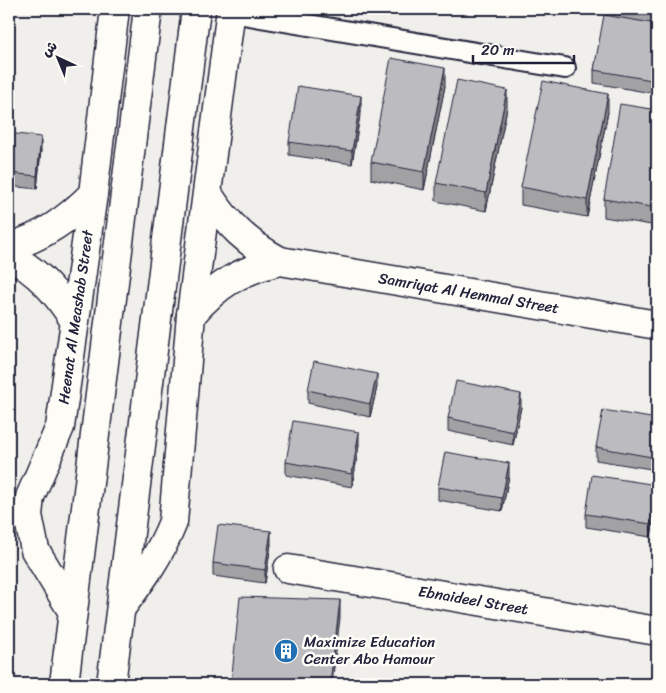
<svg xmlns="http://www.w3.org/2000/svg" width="666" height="693" viewBox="0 0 666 693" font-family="Sriracha,'Playpen Sans Arabic',sans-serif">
<rect width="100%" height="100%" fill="#f0efec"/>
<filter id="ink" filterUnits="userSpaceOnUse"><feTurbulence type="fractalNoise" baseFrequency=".02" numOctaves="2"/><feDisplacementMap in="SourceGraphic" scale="10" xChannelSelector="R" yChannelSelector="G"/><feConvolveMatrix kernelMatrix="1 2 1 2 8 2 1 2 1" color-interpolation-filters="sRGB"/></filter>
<g filter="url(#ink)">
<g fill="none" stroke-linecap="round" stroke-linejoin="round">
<g stroke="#22223b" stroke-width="24">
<path id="lane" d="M231,12L565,68"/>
</g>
<g stroke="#22223b" stroke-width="31">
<g id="street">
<path id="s1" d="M208,194C227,224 248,244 280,261L657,325"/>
<path d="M9,247C43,237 68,219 93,194"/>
<path d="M9,256C38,271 57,293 74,320"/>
<path d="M191,315C218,284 239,271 280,261"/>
<path id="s2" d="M288,569L657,631"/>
<path d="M121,608C142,580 160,555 173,522L191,315L231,9"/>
<path id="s3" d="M71,609L35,550L28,515L30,497L60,427L93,194L115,9"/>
</g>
</g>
<g stroke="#22223b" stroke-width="31">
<g id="secondary">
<path d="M64,684L148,9"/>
<path d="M111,684L196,9"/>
</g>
</g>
<use href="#lane" stroke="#fdfcf7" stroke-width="20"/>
<use href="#street" stroke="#fdfcf7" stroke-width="28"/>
<use href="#secondary" stroke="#fdfcf7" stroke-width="28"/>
</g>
<g fill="#a2a2a5" stroke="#22223b">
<path d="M605,9H657V94L594,83V70L605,15Z"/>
<path d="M445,86L424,190L371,179V162Z"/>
<path d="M507,108L486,211L436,201V183Z"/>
<path d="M361,109L352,164L289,155V142Z"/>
<path d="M657,110V226L604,217V199Z"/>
<path d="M608,112L587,217L521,205V187Z"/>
<path d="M9,133L41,150L37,189L9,186Z"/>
<path d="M377,387L370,417L308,403V390Z"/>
<path d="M521,407L513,445L448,431V418Z"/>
<path d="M657,419V470L596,460V447Z"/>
<path d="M359,445L352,487L286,475V462Z"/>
<path d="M509,476L502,511L438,500V487Z"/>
<path d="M657,485V499L651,537L586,527V514Z"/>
<path d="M271,544L265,583L213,576V563Z"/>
</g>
<g fill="#848486" stroke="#22223b">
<path d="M445,68V86L424,190V172Z"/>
<path d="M507,90V108L486,211V193Z"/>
<path d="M608,94V112L587,217V200Z"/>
<path d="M361,96V109L352,164V151Z"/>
<path d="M41,137V150L37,189V176Z"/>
<path d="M377,374V387L370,417V404Z"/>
<path d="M521,394V407L513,445V432Z"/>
<path d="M359,432V445L352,487V474Z"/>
<path d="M509,463V476L502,511V498Z"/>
<path d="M657,486V499L651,537V524Z"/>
<path d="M271,531V544L265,583V570Z"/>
<path d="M340,600V618L332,684H330Z"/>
</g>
<g fill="#bcbcc0" stroke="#22223b">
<path d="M641,9H657V12Z"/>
<path d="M604,15L657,24V81L594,70Z"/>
<path d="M391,58L445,68L424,172L371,162Z"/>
<path d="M457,80L507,90L486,193L436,183Z"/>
<path d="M543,81L608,94L587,200L521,187Z"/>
<path d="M298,86L361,96L352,151L289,142Z"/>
<path d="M620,104L657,110V208L604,199Z"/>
<path d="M9,133L41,137L37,176L9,173Z"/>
<path d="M314,361L377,374L370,404L308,390Z"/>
<path d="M456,381L521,394L513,432L448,418Z"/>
<path d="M603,410L657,419V458L596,447Z"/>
<path d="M293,421L359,432L352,474L286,462Z"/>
<path d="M445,452L509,463L502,498L438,487Z"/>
<path d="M592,475L657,485L651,524L586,514Z"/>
<path d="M218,525L271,531L265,570L213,563Z"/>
<path d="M240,597L340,600L330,684H231Z"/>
</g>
</g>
<defs>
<g id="building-disc" transform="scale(1.25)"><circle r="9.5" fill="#1f6fb2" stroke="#fdfcf7"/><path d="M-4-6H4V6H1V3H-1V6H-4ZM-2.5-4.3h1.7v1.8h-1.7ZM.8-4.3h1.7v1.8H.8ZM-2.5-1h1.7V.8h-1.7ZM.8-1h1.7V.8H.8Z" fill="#fff"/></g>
</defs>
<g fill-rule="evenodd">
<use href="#building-disc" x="286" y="651"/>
</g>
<g text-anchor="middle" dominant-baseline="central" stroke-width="5" stroke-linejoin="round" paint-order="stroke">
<g font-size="15" fill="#22223b" stroke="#fdfcf7">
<text stroke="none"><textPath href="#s1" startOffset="291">Samriyat Al Hemmal Street</textPath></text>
<text stroke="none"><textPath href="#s3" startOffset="310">Heenat Al Meashab Street</textPath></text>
<text stroke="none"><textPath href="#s2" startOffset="188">Ebnaideel Street</textPath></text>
</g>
<g font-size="15" fill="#22223b" stroke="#fdfcf7" text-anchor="start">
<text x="304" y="642">Maximize Education<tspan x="304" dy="17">Center Abo Hamour</tspan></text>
</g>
</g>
<rect width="666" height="693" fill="none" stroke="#fdfcf7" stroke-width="30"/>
<rect x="15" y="15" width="636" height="663" fill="none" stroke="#22223b" stroke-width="2" filter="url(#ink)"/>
<g transform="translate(58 58) rotate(316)" stroke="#fdfcf7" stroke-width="4" paint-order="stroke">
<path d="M0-4L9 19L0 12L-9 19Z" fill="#22223b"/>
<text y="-8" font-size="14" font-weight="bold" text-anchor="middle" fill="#22223b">ش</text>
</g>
<path d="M473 55v8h101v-8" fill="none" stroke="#22223b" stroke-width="2.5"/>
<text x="481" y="55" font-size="15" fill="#22223b" stroke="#fdfcf7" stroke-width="4" paint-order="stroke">20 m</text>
</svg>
